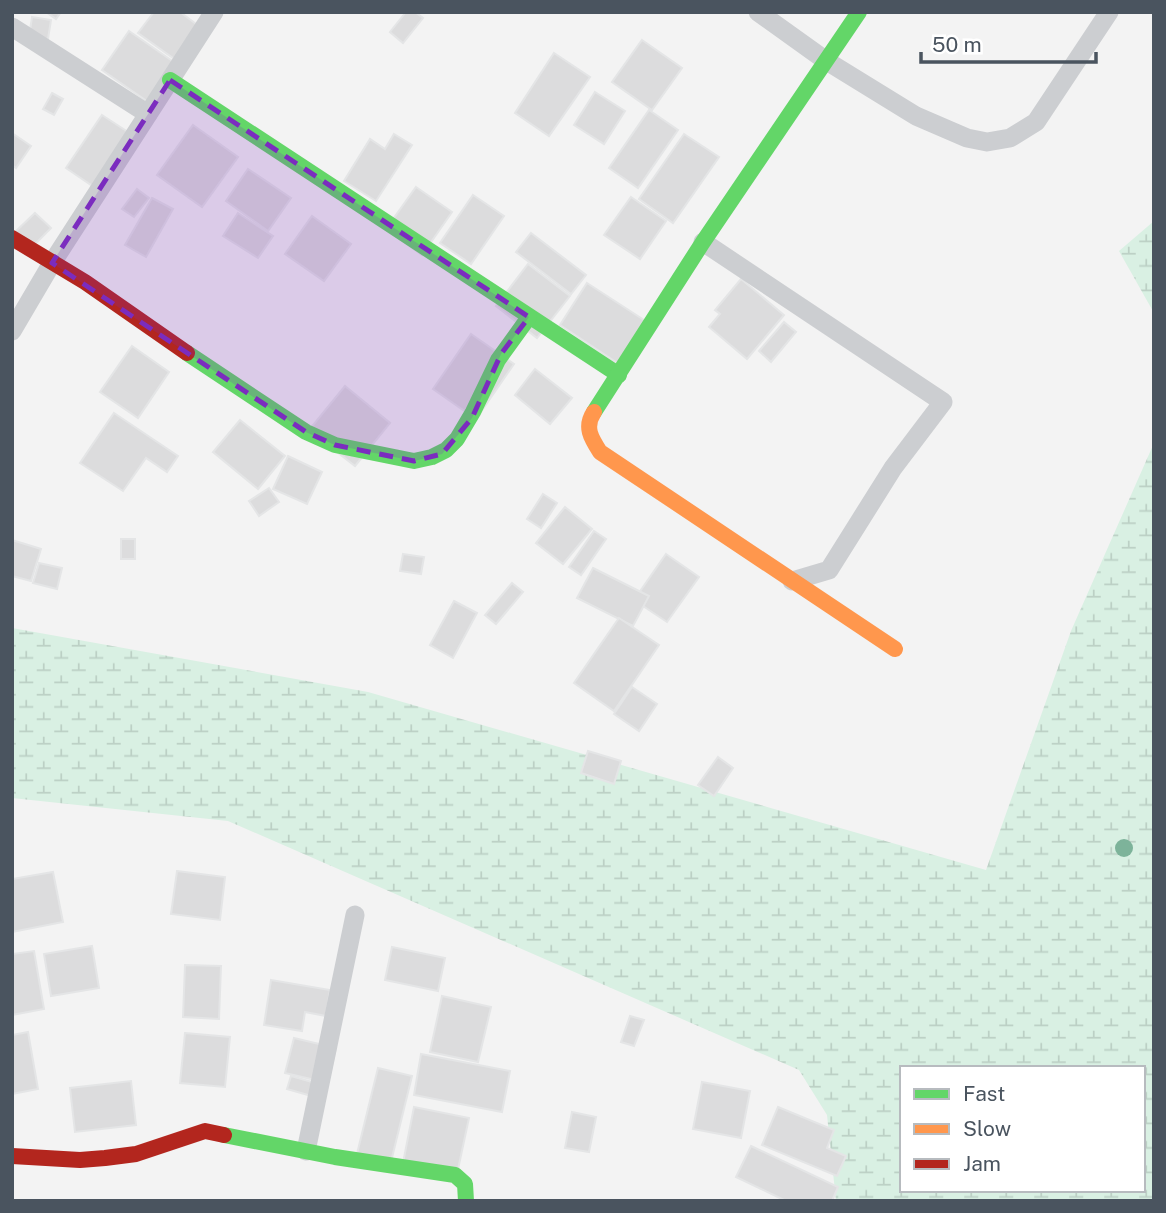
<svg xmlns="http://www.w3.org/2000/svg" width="1166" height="1213" viewBox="0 0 1166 1213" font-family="'Public Sans',sans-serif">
<defs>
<pattern id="wetland-marsh" width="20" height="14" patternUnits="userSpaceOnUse" patternTransform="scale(1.75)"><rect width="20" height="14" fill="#d9f0e3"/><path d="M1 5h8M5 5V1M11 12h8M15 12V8" fill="none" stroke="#bcd0c5"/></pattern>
</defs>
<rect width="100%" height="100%" fill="#f3f3f3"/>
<g fill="url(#wetland-marsh)" fill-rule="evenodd">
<path d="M1154,221V313L1119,251Z"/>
<path d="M1154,443V1201H836L827,1115L799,1070L228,821L12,798V628L368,692L986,870L1071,631ZM902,1068H1143V1190H902Z"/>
</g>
<g fill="#dcdcdd" stroke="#e4e5e6" stroke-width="2">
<path d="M46,12H61L56,19Z"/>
<path d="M154,12H180L204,30L180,63L138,33Z"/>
<path d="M406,12H415L423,18L403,43L390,32Z"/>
<path d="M32,17L51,20L48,39L29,37Z"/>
<path d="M129,31L181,67L154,106L102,70Z"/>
<path d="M642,40L682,68L652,110L612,82Z"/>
<path d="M554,53L590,77L549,136L515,113Z"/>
<path d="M595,92L625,111L604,144L574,125Z"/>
<path d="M52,93L63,99L54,115L43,109Z"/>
<path d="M649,110L678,130L638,188L609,168Z"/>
<path d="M102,115L134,136L97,189L66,168Z"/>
<path d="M193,125L238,157L202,207L157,175Z"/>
<path d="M12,133L31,146L16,168L12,165Z"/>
<path d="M394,134L412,145L376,201L344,181L370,139L385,149Z"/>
<path d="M684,134L719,157L673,223L639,199Z"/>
<path d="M248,169L291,198L268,231L226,201Z"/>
<path d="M416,187L452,212L422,255L386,229Z"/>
<path d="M137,189L149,198L134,217L122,209Z"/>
<path d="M473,195L504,216L471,264L440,243Z"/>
<path d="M631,197L666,221L640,259L604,235Z"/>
<path d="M152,198L173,209L146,257L125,245Z"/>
<path d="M35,213L51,228L30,249L14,233Z"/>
<path d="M238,213L273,236L258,258L223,236Z"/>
<path d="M312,216L351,244L324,281L285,254Z"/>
<path d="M531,233L586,275L571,294L516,252Z"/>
<path d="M528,264L570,296L537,338L496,306Z"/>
<path d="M741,279L784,315L747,359L709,327L720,314L715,310Z"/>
<path d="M587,283L647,322L619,364L560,325Z"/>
<path d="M784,322L796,332L771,362L759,351Z"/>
<path d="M471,334L514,364L476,419L433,389Z"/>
<path d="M132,346L169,372L138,418L100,392Z"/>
<path d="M535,369L572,398L550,424L515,395Z"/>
<path d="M345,386L390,423L355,466L309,430Z"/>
<path d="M114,413L178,456L167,472L146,458L123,491L80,463Z"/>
<path d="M240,420L285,456L258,489L213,452Z"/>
<path d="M288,456L322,472L307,504L273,489Z"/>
<path d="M269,488L279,502L259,516L249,501Z"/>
<path d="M543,494L557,503L541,528L527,519Z"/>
<path d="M565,507L592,529L563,564L536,543Z"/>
<path d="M594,531L606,539L581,575L569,567Z"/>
<rect x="121" y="539" width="14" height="20"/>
<path d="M12,540L41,549L31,581L12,576Z"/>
<path d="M403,554L424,557L421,574L400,571Z"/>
<path d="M666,554L699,577L667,622L634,600Z"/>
<path d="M39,563L62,568L57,589L33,583Z"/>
<path d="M593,568L649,596L633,626L577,598Z"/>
<path d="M512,583L523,592L496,624L485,615Z"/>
<path d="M454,601L477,613L453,658L430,645Z"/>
<path d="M619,618L659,645L614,711L574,683Z"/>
<path d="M632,687L657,704L639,731L614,714Z"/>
<path d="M588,751L621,761L614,784L581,773Z"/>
<path d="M718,757L733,768L714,796L698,785Z"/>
<path d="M177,871L225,877L220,920L171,914Z"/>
<path d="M53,872L63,922L12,932V879Z"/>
<path d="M92,946L99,988L51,996L44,954Z"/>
<path d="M392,947L445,958L438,991L385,980Z"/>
<path d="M34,951L44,1009L12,1015V954Z"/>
<path d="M185,965L221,966L219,1019L183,1017Z"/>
<path d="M271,980L330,990L326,1016L305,1012L302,1031L264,1025Z"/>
<path d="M442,996L491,1007L478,1062L430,1052Z"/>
<path d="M630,1016L644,1020L634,1046L621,1042Z"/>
<path d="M28,1032L38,1089L12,1094V1035Z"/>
<path d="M185,1033L230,1037L225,1087L180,1083Z"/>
<path d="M294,1038L336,1048L328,1083L285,1073Z"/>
<path d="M421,1054L510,1071L502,1112L414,1095Z"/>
<path d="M378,1068L412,1076L389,1170L355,1162Z"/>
<path d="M291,1076L326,1086L322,1099L287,1089Z"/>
<path d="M131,1081L136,1125L75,1132L70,1088Z"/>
<path d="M702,1082L750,1091L741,1138L693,1129Z"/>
<path d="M414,1107L469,1118L457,1174L403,1163Z"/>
<path d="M778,1107L834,1130L827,1148L846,1156L837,1176L762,1145Z"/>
<path d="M572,1112L596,1117L589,1152L565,1148Z"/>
<path d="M751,1146L838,1187L832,1201H786L736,1177Z"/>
</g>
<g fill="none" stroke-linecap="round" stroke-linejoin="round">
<g stroke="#ccced1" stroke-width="19">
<path d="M758,12L825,60L916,116L967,138L987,142L1010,138L1036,122L1109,12"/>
<path d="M12,27L148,114"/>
<path d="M703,242L943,402L893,468L829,570L792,581"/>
<path d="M12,331L52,263L214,12"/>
<path d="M306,1151L355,915"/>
</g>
<g stroke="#63d668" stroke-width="16">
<path d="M170,80L619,375"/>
<path d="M187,353L306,432L335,445L414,461L432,457L446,450L457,439L473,412L498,360L529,317"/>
<path d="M594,412L703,242L859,12"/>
<path d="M224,1135L335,1157L455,1175L465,1184L466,1201"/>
</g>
<path stroke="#ff974d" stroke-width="16" d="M594,412C584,427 591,438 600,452L895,649"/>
<g stroke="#b3261e" stroke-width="16">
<path d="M12,238L85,282L187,353"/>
<path d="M12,1156L80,1160L105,1158L136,1154L205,1131L224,1135"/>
</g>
</g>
<circle fill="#7db39a" cx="1124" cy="848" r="9"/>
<path fill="#7b2cbf" fill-opacity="0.2" stroke="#7b2cbf" stroke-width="5" stroke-dasharray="14 9" stroke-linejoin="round" d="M170,80L529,317L501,354L472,418L442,454L414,461L335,445L306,432L52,263Z"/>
<rect width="1166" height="1213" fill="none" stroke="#4a545f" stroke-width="28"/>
<rect x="900" y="1066" width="245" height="126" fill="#ffffff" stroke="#b7bbbf" stroke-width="2"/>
<rect x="914" y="1089" width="35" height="10" fill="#63d668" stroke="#b7bbbf" stroke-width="2"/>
<text x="963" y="1101" font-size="21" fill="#4a545f">Fast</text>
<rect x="914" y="1124" width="35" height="10" fill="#ff974d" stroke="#b7bbbf" stroke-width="2"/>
<text x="963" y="1136" font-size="21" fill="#4a545f">Slow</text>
<rect x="914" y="1159" width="35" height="10" fill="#b3261e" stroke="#b7bbbf" stroke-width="2"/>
<text x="963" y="1171" font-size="21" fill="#4a545f">Jam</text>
<path d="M921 52v10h175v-10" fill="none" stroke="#4a545f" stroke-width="3.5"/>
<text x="932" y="52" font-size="21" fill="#4a545f" stroke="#ffffff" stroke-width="5" paint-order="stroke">50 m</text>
</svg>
